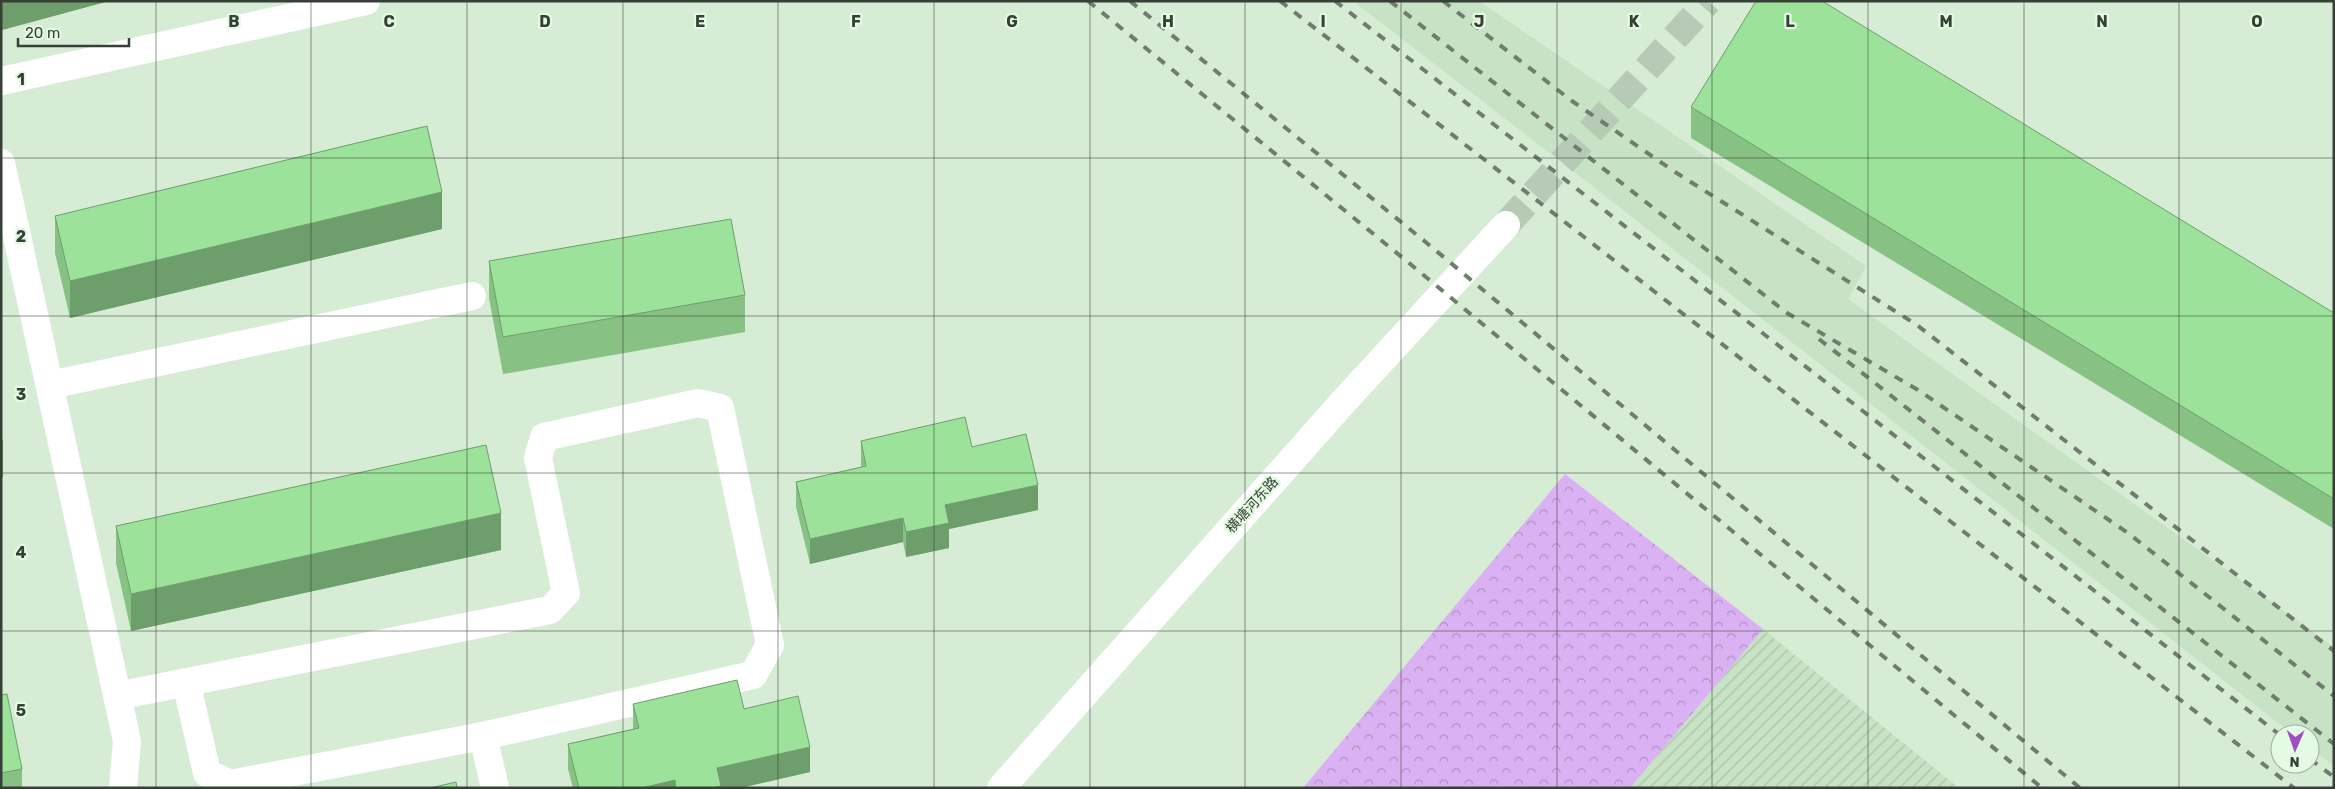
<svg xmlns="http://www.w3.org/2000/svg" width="2335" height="789" viewBox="0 0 2335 789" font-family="Rubik,'Noto Sans SC',sans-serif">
<defs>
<pattern id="industrial-furrows" width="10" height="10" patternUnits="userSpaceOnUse" patternTransform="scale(1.25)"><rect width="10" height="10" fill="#c7e2c5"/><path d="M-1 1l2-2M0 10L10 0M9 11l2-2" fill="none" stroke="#acc3aa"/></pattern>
<pattern id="forest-crowns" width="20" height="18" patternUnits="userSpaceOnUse" patternTransform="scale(1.25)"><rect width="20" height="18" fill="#dab1f2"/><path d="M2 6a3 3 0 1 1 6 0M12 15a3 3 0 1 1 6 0" fill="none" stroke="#b291c5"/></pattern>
</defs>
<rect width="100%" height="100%" fill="#d7ecd5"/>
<path fill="#c7e2c5" d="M1353,1H1479L1866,266L1848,299L2334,647V766L2310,748V734H2292L1595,188Z"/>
<path fill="url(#industrial-furrows)" d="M1763,629L1959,788H1630Z"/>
<path fill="url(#forest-crowns)" d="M1565,474L1763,629L1630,788H1303Z"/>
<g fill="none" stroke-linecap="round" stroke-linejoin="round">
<path stroke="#b7cab5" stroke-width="28" stroke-dasharray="28 14" stroke-linecap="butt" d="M1506,225L1708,1"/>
<g stroke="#fff" stroke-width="28">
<path d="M1,81L366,1"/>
<path d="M1,163L127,741L123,788"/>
<path d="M50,385L472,296"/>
<path d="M117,696L550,610L566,593L538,458L544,437L698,403L720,408L770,645L753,675L483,736L230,784L207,773L186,682"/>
<path d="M483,736L495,788"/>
</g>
<path stroke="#fff" stroke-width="28" d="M1001,788L1345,400L1506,225"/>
<g stroke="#6f7c6e" stroke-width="4" stroke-dasharray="9 9" stroke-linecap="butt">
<path d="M1088,1L1409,263L2042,788"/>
<path d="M1130,1L1428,244L2080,788"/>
<path d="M1280,1L2294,788"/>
<path d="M1335,1L2280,735"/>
<path d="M1390,1L1787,313L1918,390L2128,533L2334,696"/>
<path d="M1443,1L1572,101L1675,172L1917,325L2334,651"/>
<path d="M1819,339L2334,744"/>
<path d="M2310,759L2334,777"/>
</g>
</g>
<g fill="#87c284">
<path d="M1,1H109L2,30L1,27Z"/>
<path d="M1691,107L2334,313V529L1691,138Z"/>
<path d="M55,216L442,229L70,318L55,253Z"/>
<path d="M489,261L745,295V332L503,374L489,298Z"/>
<path d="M861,441L972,447L1038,510L949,529V548L906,557L903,542L810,564L796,507V482L861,467Z"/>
<path d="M116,526L501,550L131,631L116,563Z"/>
<path d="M1,695L22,769V788H1Z"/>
<path d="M633,704L744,709L810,772L740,788H573L568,769V744L633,729Z"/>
</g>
<g fill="#6e9e6c">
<path d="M2,1H109L2,30Z"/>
<path d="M442,192V229L70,318V281Z"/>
<rect x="1" y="440" width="2" height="37"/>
<path d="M1038,485V510L949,529V548L906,557V532L945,505Z"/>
<path d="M501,513V550L131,631V594Z"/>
<path d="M903,518V542L810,564V539Z"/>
<path d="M810,747V772L740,788H712L717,768Z"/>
<path d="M675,780V788H642Z"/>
</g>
<g fill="#9de29a" stroke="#6e9e6c">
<path d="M1756,1H1822L2334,313V499L1691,107Z"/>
<path d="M427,126L442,192L70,281L55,216Z"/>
<path d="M731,219L745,295L503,337L489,261Z"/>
<path d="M965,417L972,447L1026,434L1038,485L945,505L949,523L906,532L903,518L810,539L796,482L866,466L861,441Z"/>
<path d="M486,445L501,513L131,594L116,526Z"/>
<path d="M737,680L744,709L798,696L810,747L717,768L721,786L712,788H676L675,780L642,788H579L568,744L639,728L633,704Z"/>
<path d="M7,694L22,769L1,773V695Z"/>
<path d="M456,782L457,788H430Z"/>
</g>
<path fill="none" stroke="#374037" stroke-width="1" stroke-opacity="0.55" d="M156,1V788M311,1V788M467,1V788M623,1V788M778,1V788M934,1V788M1090,1V788M1245,1V788M1401,1V788M1557,1V788M1712,1V788M1868,1V788M2024,1V788M2179,1V788M1,158H2334M1,316H2334M1,473H2334M1,631H2334"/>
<g text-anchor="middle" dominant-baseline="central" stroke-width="4.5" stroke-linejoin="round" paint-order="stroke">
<g font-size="14" fill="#374037" stroke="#e4fae2">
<text transform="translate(1252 505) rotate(-48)">横塘河东路</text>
</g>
</g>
<g font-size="16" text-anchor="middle" font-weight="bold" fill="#374037" stroke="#e4fae2" stroke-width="4.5" stroke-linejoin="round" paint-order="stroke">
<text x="234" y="27">B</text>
<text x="389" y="27">C</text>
<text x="545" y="27">D</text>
<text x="700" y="27">E</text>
<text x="856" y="27">F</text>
<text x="1012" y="27">G</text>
<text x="1168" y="27">H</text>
<text x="1323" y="27">I</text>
<text x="1479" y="27">J</text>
<text x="1634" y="27">K</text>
<text x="1790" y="27">L</text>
<text x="1946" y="27">M</text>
<text x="2102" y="27">N</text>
<text x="2257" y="27">O</text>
<text x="21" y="85">1</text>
<text x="21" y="242">2</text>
<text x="21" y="400">3</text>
<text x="21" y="558">4</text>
<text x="21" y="716">5</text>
</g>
<rect width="2335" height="789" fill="none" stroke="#374037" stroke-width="5"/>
<g transform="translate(2295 749) rotate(182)"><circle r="24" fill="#e4fae2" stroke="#9fb09e"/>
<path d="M0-4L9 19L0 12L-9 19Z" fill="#9c4fc1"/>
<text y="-8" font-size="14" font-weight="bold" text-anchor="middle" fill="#374037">N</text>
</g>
<path d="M18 38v8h111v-8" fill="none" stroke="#374037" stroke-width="2.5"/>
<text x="25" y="38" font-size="15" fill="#374037" stroke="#e4fae2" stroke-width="4" paint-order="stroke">20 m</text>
</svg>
